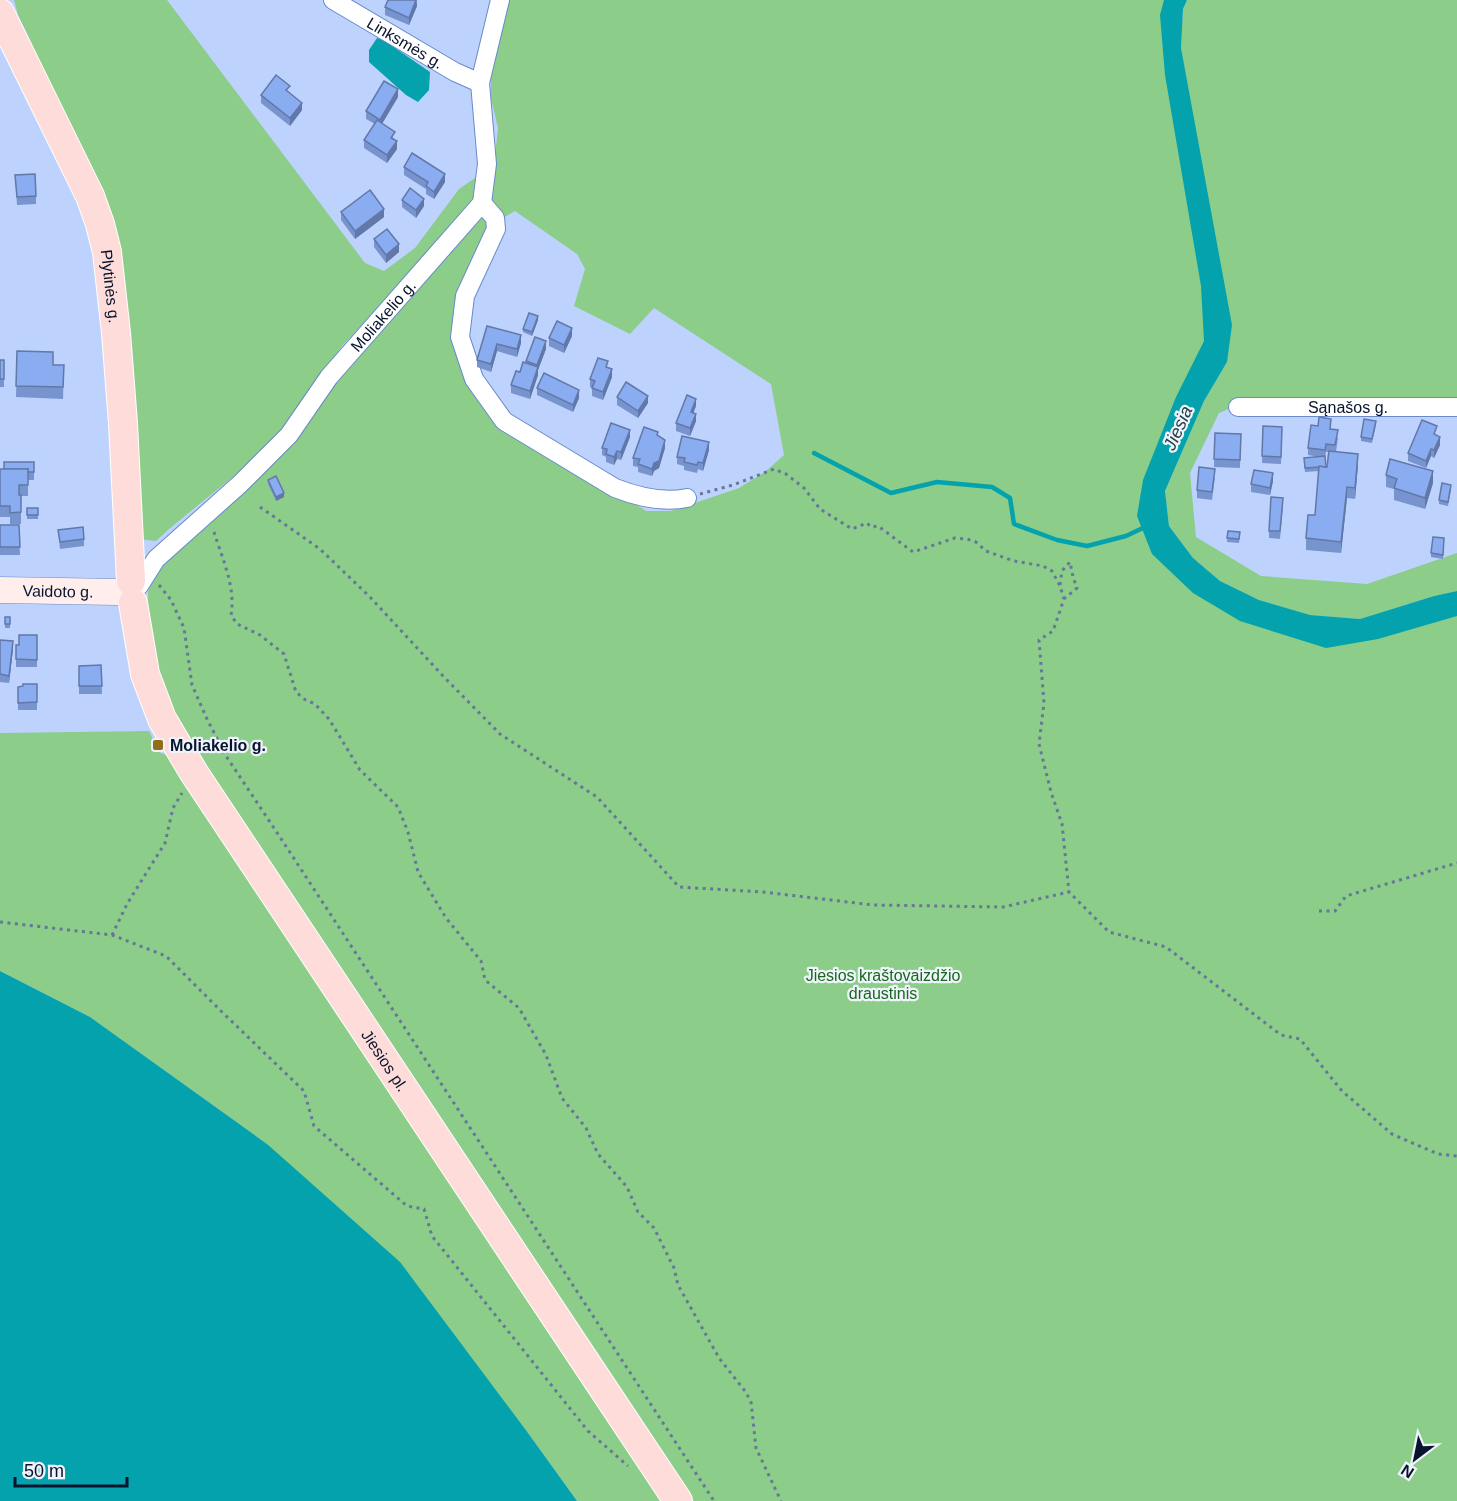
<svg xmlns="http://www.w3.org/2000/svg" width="1457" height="1501" viewBox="0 0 1457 1501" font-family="Arial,sans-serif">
<rect width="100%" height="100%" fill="#bdd3fd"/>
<g fill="#8bcd89" fill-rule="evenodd">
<path d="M14,0H167L365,263L384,271L415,248L459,189L494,165L498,128L491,98V65L509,0H1173L1220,314L1151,500L1156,522L1228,597L1345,629L1457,603V1501H577L528,1433L267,1144L90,1017L0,971V733L149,731L160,753L168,755V710L152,655L147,608L149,582L156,559L240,484L471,210L342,346L281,432L251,462L169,529L156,541L139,539L128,332L121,247L101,189L18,15ZM515,211L577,254L585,269L574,306L630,334L654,308L771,384L784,455L765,472L739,488L671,511H646L625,497L501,427L454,337L489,226Z"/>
<path d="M1187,0H1457V398L1252,399L1219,413L1190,473L1196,537L1261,576L1367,584L1457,553V591L1434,596L1360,619L1309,615L1259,600L1220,581L1193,558L1169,526L1165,491L1204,401L1227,362L1181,48L1183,9Z"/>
</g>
<g fill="#03a2ad">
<path d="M1164,0H1187L1183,9L1181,48L1232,325L1227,362L1204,401L1165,491L1169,526L1193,558L1220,581L1259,600L1310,615L1360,619L1434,596L1457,591V616L1378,639L1326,648L1240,621L1193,593L1152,554L1137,516L1143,480L1176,397L1204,341L1201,286L1165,75L1160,15Z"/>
<path d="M377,38L385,41L430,72L429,90L418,102L406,95L369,62V50Z"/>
<path d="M0,971L90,1017L267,1144L400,1262L528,1433L577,1501H0Z"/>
</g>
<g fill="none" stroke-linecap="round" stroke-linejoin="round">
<path stroke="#03a2ad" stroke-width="4.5" d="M814,453L891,493L937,482L992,487L1010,498L1014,524L1057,540L1087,546L1126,536L1147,526"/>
<g stroke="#6989cb" stroke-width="20">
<g id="street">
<path id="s1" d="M333,0L455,72L480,83"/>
<path d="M482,203L495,218L496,229L465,296L460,337L474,379L504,421L615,488C638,497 663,503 687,498"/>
<path id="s2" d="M1238,407H1457"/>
<path id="s3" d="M139,586L156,559L240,484L289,435L329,377L482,203L487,164L480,83L500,0"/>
</g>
</g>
<g stroke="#6989cb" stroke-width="27">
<g id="secondary">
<path id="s4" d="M0,590L118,592"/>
</g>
</g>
<g stroke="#fff" stroke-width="30">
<g id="primary">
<path id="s5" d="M0,13L90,196L100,224L107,252L116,333L123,423L131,581"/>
<path id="s6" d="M133,603L145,674L162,719L194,773L678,1501"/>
</g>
</g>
<g stroke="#679" stroke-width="3" stroke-dasharray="3 4.5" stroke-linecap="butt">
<path d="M700,494L733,485L774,469L786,474L804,488L820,509L852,529L867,523L871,527L878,526L913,552L955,538L967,539L976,542L986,551L1014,561L1043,566L1052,571L1060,586L1064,599L1053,631L1039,640L1044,703L1039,744L1051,792L1062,824L1069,892L1109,932L1166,947L1281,1035L1300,1039L1342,1091L1392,1134L1438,1154L1457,1156"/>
<path d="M260,507L320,549L370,597L443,676L500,734L597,797L679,887L763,892L873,905L1003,907L1069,892"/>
<path d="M214,532C222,558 236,587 231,615L237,624L260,635L284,654L296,692L304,699L315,704L329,719L360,770L398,807L408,832L418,872L446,918L481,961L485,980L519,1008L546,1055L562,1098L586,1128L598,1154L627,1187L638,1212L654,1228L674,1268L678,1285L719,1358L745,1391L751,1402L756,1448L781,1501"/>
<path d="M159,585L171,600L184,628L192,685L207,719L226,756L276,831L714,1501"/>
<path d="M1060,585L1062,571L1070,562L1073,577L1077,588L1065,598"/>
<path d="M1319,911H1335L1346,896L1457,863"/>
<path d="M0,922L112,935L166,956L222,1012L304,1091L314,1126L407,1206L424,1209L432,1236L588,1431L628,1466"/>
<path d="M112,935L127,904L165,843L173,808L182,793"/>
</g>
<use href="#street" stroke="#fff" stroke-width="18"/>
<use href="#secondary" stroke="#ffeeec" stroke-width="26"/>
<use href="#primary" stroke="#fedcda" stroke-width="28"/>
</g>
<g fill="#7794cf" fill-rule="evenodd">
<path d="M417,0V6L409,25L385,15V7Z"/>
<path d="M290,93L302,110L290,126L261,103V95Z"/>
<path d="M398,97L382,124L395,140L397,149L387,163L364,148V140L375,124L366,119V111Z"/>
<path d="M404,167L445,182L434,199L426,194V189L404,175Z"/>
<path d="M15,175L36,196V204L17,205Z"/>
<path d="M402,200L424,206L416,218L402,207Z"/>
<path d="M341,212L384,217L355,239L341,220Z"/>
<path d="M374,239L399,252L386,263L374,247Z"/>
<path d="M538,320L532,336L523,332V329Z"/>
<path d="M487,326L521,343L517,357L497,351L491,372L477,367V360Z"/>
<path d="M572,336L564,353L549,346V338Z"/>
<path d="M546,349L538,370V375L530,399L511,393V385L526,363V361Z"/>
<path d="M17,351L53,365H64L63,399L16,397Z"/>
<path d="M0,360L4,379V387H0Z"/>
<path d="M608,368L612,377L603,400L592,396V388L590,387V379Z"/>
<path d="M537,388L579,398L573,412L537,395Z"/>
<path d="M617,397L648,403L638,418L617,405Z"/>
<path d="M696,406L693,413L696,421L690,436L676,431V423Z"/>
<path d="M1376,425L1372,443L1361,441V437Z"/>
<path d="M1263,426L1282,427L1281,464L1262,463Z"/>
<path d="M1331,426V429L1338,438L1336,452L1358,465L1355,499L1347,498L1341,553L1306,550V538L1315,515L1319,471L1305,472L1304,458L1319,457L1308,455V448ZM1326,452H1328L1327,467H1326L1325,458Z"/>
<path d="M1215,433L1241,434L1240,468L1214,467Z"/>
<path d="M1437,434L1436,435L1440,445L1434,458L1431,456L1426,468L1408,461V453Z"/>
<path d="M658,436L665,448L659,468L654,471L652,476L638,472V467L633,466V458Z"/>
<path d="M630,437L621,460L617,459L614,465L606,462V457L602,455V448Z"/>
<path d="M709,450L703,471L698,469L697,473L684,470V466L677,464V457Z"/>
<path d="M34,462V480H28V496H21V524H10V517H0V469H4Z"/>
<path d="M1386,475L1433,483L1425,509L1394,500V489L1386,487Z"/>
<path d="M1215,477L1212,500L1197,498V490Z"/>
<path d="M268,480L284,497L276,501L268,484Z"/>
<path d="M1273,481L1270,495L1251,492V484Z"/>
<path d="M1451,489L1448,506L1439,504V500Z"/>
<path d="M1283,506L1280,539L1269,538V531Z"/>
<rect x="27" y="508" width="11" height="11"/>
<path d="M0,525H19L20,555H0Z"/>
<path d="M58,530L84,539V546L60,549Z"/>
<path d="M1228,531L1240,532L1239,543L1227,542Z"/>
<path d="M1444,538L1443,559L1431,557V553Z"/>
<rect x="5" y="617" width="5" height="11"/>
<path d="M37,635V667H16V645H19Z"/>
<path d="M0,640L13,649L9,683L0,682Z"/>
<path d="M101,665L102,694H79V666Z"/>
<path d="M18,687L37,702V710H18Z"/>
</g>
<g fill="#6178a9">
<path d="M416,0L417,6L409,25V18Z"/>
<path d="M398,89V97L380,127V120Z"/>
<path d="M302,103V110L290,126V118Z"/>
<path d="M397,141V149L387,163V155Z"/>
<path d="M445,174V182L434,199V192Z"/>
<path d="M424,199V206L416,218V210Z"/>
<path d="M384,209V217L355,239V231Z"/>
<path d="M399,244V252L386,263V255Z"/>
<path d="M538,316V320L532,336V332Z"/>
<path d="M572,328V336L564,353V345Z"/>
<path d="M521,335V343L517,357V349Z"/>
<path d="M546,341V349L538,370V375L530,399V391L537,370V365Z"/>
<path d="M497,344V351L491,372V364Z"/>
<path d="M612,369V377L603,400V392Z"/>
<path d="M579,390V398L573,412V405Z"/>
<path d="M648,396V403L638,418V411Z"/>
<path d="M696,399V406L691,419V412Z"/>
<path d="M696,414V421L690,436V428Z"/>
<path d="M630,430V437L621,460V452Z"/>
<path d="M1440,437V445L1434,458V450Z"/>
<path d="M665,440V448L659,468L654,471L652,476V469Z"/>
<path d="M709,442V450L703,471V463Z"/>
<path d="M1431,449V456L1426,468V461Z"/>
<path d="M617,451V459L614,465V457Z"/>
<path d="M1358,454V465L1355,499V488Z"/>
<path d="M1433,471V483L1425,509V498Z"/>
<path d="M1273,473V481L1270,495V488Z"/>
<path d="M1347,487V498L1341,553V542Z"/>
<path d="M284,493V497L276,501V497Z"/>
<path d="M13,641V649L9,683V676Z"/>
</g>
<g fill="#8aacf1" stroke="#6178a9" stroke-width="1.5">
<path d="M388,0H416L409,18L385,7Z"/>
<path d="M276,75L290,86L286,90L302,103L290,118L261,95Z"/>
<path d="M384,81L398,89L380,120L366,111Z"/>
<path d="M377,120L395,132L391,138L397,141L387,155L364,140Z"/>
<path d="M412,153L445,174L434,192L426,186L428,182L404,167Z"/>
<path d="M35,174L36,196L17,197L15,175Z"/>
<path d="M410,188L424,199L416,210L402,200Z"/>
<path d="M370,190L384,209L355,231L341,212Z"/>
<path d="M387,229L399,244L386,255L374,239Z"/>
<path d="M529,313L538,316L532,332L523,329Z"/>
<path d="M557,321L572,328L564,345L549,338Z"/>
<path d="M487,326L521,335L517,349L497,344L491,364L477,360Z"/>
<path d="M535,337L546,341L537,365L526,361Z"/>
<path d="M17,351L53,352V365H64L63,387L16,386Z"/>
<path d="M598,358L608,361L606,367L612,369L603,392L592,388L595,381L590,379Z"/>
<rect x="0" y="360" width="4" height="19"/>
<path d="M523,362L538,367L530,391L511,385L516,371L520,372Z"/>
<path d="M544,373L579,390L573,405L537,388Z"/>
<path d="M626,382L648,396L638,411L617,397Z"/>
<path d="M687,395L696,399L691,412L696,414L690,428L676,423Z"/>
<path d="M1319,417L1331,419L1330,429L1338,430L1335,445L1326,444L1325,450L1308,448L1311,425L1318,426Z"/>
<path d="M1364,419L1376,421L1372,439L1361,437Z"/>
<path d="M1422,420L1437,426L1434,434L1440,437L1434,450L1431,449L1426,461L1408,453Z"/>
<path d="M611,423L630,430L621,452L617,451L614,457L606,454L607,449L602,448Z"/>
<path d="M1263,426L1282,427L1281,457L1262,456Z"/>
<path d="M644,427L658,432L657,435L665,440L659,461L654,463L652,469L638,464L640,459L633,458Z"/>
<path d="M1215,433L1241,434L1240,460L1214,459Z"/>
<path d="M682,436L709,442L703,463L698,462L697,465L684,462L685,458L677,457Z"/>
<path d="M1329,451L1358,454L1355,488L1347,487L1341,542L1306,538L1308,515H1315L1319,466L1327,467Z"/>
<path d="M1325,456L1326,467L1319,466V467L1305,468L1304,458Z"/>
<path d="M1390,459L1433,471L1425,498L1394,488L1397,479L1386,475Z"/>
<path d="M4,462H34V472H28V469H4Z"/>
<path d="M1199,467L1215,469L1212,492L1197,490Z"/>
<path d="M0,469H28V485H19V495H21V512L10,513V506H0Z"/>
<path d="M1254,470L1273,473L1270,488L1251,484Z"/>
<path d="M276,476L284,493L276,497L268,480Z"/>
<path d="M1442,483L1451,485L1448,502L1439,500Z"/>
<path d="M1271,497L1283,498L1280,531H1269Z"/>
<rect x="27" y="508" width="11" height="7"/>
<path d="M0,525H19L20,547H0Z"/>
<path d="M83,527L84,539L60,542L58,530Z"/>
<path d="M1228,531L1240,532L1239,539L1227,538Z"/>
<path d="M1433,537L1444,538L1443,555L1431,553Z"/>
<rect x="5" y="617" width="5" height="7"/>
<path d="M19,635H37V660L16,659V645H19Z"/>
<path d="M0,640L13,641L9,676L0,674Z"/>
<path d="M101,665L102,686H79V666Z"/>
<path d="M23,684H37V702L18,703V687L23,686Z"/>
</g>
<rect fill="#936e16" stroke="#eff3fb" stroke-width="2" x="152" y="739" width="12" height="12" rx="3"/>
<g text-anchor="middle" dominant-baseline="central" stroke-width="4.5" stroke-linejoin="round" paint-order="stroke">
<g font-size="16" fill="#08142d" stroke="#eff3fb">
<text stroke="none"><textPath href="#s1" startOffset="84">Linksmės g.</textPath></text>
<text stroke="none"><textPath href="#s5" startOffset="297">Plytinės g.</textPath></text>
<text stroke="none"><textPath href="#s3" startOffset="366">Moliakelio g.</textPath></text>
<text stroke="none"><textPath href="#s2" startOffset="110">Sąnašos g.</textPath></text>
<text stroke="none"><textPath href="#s4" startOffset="58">Vaidoto g.</textPath></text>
<text stroke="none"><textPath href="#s6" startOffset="528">Jiesios pl.</textPath></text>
</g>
<g font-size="16" font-weight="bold" fill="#08142d" stroke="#eff3fb" text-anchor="start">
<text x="170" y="745">Moliakelio g.</text>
</g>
<g font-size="16" fill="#17681c" stroke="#eff3fb">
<text x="883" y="975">Jiesios kraštovaizdžio<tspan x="883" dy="18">draustinis</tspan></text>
</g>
<g font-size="18" font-style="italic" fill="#264144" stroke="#eff3fb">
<text transform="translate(1178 428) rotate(-66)">Jiesia</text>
</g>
</g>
<g transform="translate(1415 1459) rotate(212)" stroke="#eff3fb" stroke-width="4.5" paint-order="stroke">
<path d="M0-4.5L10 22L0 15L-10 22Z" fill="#08142d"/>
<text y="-9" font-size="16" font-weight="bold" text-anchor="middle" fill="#08142d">N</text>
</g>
<path d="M15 1477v9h112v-9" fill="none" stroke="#08142d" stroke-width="3"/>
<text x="24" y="1477" font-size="18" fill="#08142d" stroke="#eff3fb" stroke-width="4.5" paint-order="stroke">50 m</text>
</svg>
